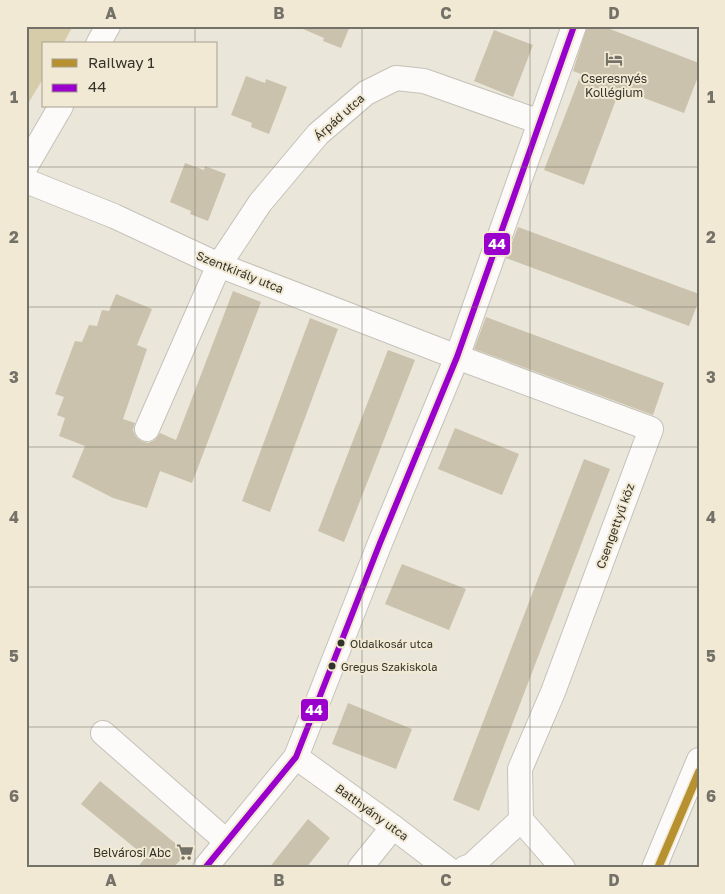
<svg xmlns="http://www.w3.org/2000/svg" width="725" height="894" viewBox="0 0 725 894" font-family="'Golos Text',sans-serif">
<rect width="100%" height="100%" fill="#eae6da"/>
<path fill="#d7ccaa" d="M26,26H73L63,44H44V77L26,107Z"/>
<g fill="#cac2ac">
<path d="M296,26H350L341,48L323,41L324,38Z"/>
<path d="M587,26H602L699,63V74L684,113L620,89L584,185L544,170L581,74L573,71Z"/>
<path d="M494,30L533,45L513,97L474,81Z"/>
<path d="M246,76L265,83L266,79L287,87L269,134L251,127L252,123L231,115Z"/>
<path d="M185,163L204,170L205,166L226,174L208,221L190,214L191,211L170,202Z"/>
<path d="M518,227L699,294V300L689,326L506,258Z"/>
<path d="M233,291L261,302L192,483L160,471L147,508L113,498L72,477L85,446L59,436L65,418L57,415L64,397L55,394L75,341L82,342L89,325L97,326L102,310L109,311L116,294L152,309L137,345L147,349L123,419L135,423L133,430L136,437L141,441L148,443L155,440L160,433L176,440Z"/>
<path d="M486,317L664,383L653,415L474,349Z"/>
<path d="M310,318L338,329L270,512L242,501Z"/>
<path d="M388,350L415,360L344,542L318,531Z"/>
<path d="M455,428L519,454L502,495L438,469Z"/>
<path d="M584,459L610,469L479,811L453,800Z"/>
<path d="M402,564L466,589L449,630L385,604Z"/>
<path d="M348,703L412,729L396,769L332,744Z"/>
<path d="M100,781L181,848L183,857L173,868H137L146,857L81,804Z"/>
<path d="M308,819L330,838L306,868H269Z"/>
</g>
<g fill="none" stroke-linecap="round" stroke-linejoin="round">
<g stroke="#c5c2b9" stroke-width="26">
<g id="minor">
<path d="M98,44L108,26"/>
<path d="M26,166L61,106"/>
<path d="M26,181L114,216L219,265L457,357L651,429L553,692L520,769L521,820"/>
<path d="M147,429L219,265L260,203L318,134L366,93L396,78L424,81L540,122"/>
<path d="M103,733L226,841"/>
<path d="M296,757L393,827L447,868"/>
<path d="M205,868L296,757L380,543L457,357L574,26"/>
<path d="M360,868L393,827"/>
<path d="M465,868L471,866L521,820L563,868"/>
<path d="M654,868L699,760"/>
</g>
</g>
<use href="#minor" stroke="#fcfbf9" stroke-width="24"/>
<g stroke="#f1e9d3" stroke-width="10">
<path id="bus-1" d="M205,868L296,757L380,543L457,357L574,26"/>
</g>
<use href="#bus-1" stroke="#90c" stroke-width="6"/>
<g stroke="#f1e9d3" stroke-width="11">
<path id="rail-1" d="M658,868L699,772"/>
</g>
<use href="#rail-1" stroke="#b79130" stroke-width="8"/>
</g>
<path fill="none" stroke="#747168" stroke-width="1" stroke-opacity="0.55" d="M195,26V44M362,26V868M530,26V868M195,106V868M26,167H699M26,307H699M26,447H699M26,587H699M26,727H699"/>
<defs>
<g id="hotel-bare" transform="scale(1.35)"><path d="M-6-4.5h1.5V1H6V5H4.5V3h-9V5H-6ZM-4 0a1.8 1.8 0 1 1 3.6 0ZM.5 0V-2.5h3Q6-2.5 6 0Z" fill="#747168" stroke="#f1e9d3" stroke-width="2.5" paint-order="stroke"/></g>
<g id="supermarket-bare" transform="scale(1.35)"><path d="M-6-5.5h2.5l.6 2H6L4.5 2H-2.5L-4.4-4H-6ZM-1.5 3.2a1.3 1.3 0 1 0 .1 0ZM3 3.2a1.3 1.3 0 1 0 .1 0Z" fill="#747168" stroke="#f1e9d3" stroke-width="2.5" paint-order="stroke"/></g>
</defs>
<g fill-rule="evenodd">
<use href="#hotel-bare" x="614" y="59"/>
<use href="#supermarket-bare" x="185" y="852"/>
</g>
<g fill="#35322a" stroke="#f1e9d3" stroke-width="2">
<circle cx="341" cy="643" r="4.5"/>
<circle cx="332" cy="666" r="4.5"/>
</g>
<g text-anchor="middle" dominant-baseline="central" stroke-width="4" stroke-linejoin="round" paint-order="stroke">
<g font-size="11" fill="#35322a" stroke="#f1e9d3" text-anchor="start">
<text x="350" y="643">Oldalkosár utca</text>
<text x="341" y="666">Gregus Szakiskola</text>
</g>
<g font-size="12" fill="#35322a" stroke="#f1e9d3">
<text x="614" y="78">Cseresnyés<tspan x="614" dy="14">Kollégium</tspan></text>
<text x="171" y="852" text-anchor="end">Belvárosi Abc</text>
</g>
<g font-size="12" fill="#35322a" stroke="#f1e9d3">
<text transform="translate(339 117) rotate(-42)">Árpád utca</text>
<text transform="translate(240 272) rotate(22)">Szentkirály utca</text>
<text transform="translate(615 526) rotate(-70)">Csengettyű köz</text>
<text transform="translate(372 812) rotate(36)">Batthyány utca</text>
</g>
</g>
<g stroke="#f1e9d3" stroke-width="2">
<rect x="483" y="232" width="28" height="24" rx="5" fill="#90c"/>
<rect x="300" y="698" width="29" height="24" rx="5" fill="#90c"/>
</g>
<g font-size="14" text-anchor="middle" font-weight="bold" fill="#fff">
<text x="497" y="249">44</text>
<text x="314" y="715">44</text>
</g>
<rect width="725" height="894" fill="none" stroke="#f1e9d3" stroke-width="55"/>
<rect x="42" y="42" width="175" height="65" fill="#f1e9d3" stroke="#a6a08f"/>
<rect x="52" y="59" width="25" height="8" fill="#b79130" stroke="#a6a08f"/>
<text x="88" y="68" font-size="15" fill="#35322a">Railway 1</text>
<rect x="52" y="84" width="25" height="8" fill="#9900cc" stroke="#a6a08f"/>
<text x="88" y="92" font-size="15" fill="#35322a">44</text>
<rect x="28" y="28" width="670" height="838" fill="none" stroke="#747168" stroke-width="2"/>
<g font-size="16" text-anchor="middle" font-weight="bold" fill="#747168">
<text x="111" y="19">A</text>
<text x="279" y="19">B</text>
<text x="446" y="19">C</text>
<text x="614" y="19">D</text>
<text x="14" y="103">1</text>
<text x="711" y="103">1</text>
<text x="14" y="243">2</text>
<text x="711" y="243">2</text>
<text x="14" y="383">3</text>
<text x="711" y="383">3</text>
<text x="14" y="523">4</text>
<text x="711" y="523">4</text>
<text x="14" y="662">5</text>
<text x="711" y="662">5</text>
<text x="14" y="802">6</text>
<text x="711" y="802">6</text>
<text x="111" y="886">A</text>
<text x="279" y="886">B</text>
<text x="446" y="886">C</text>
<text x="614" y="886">D</text>
</g>
</svg>
